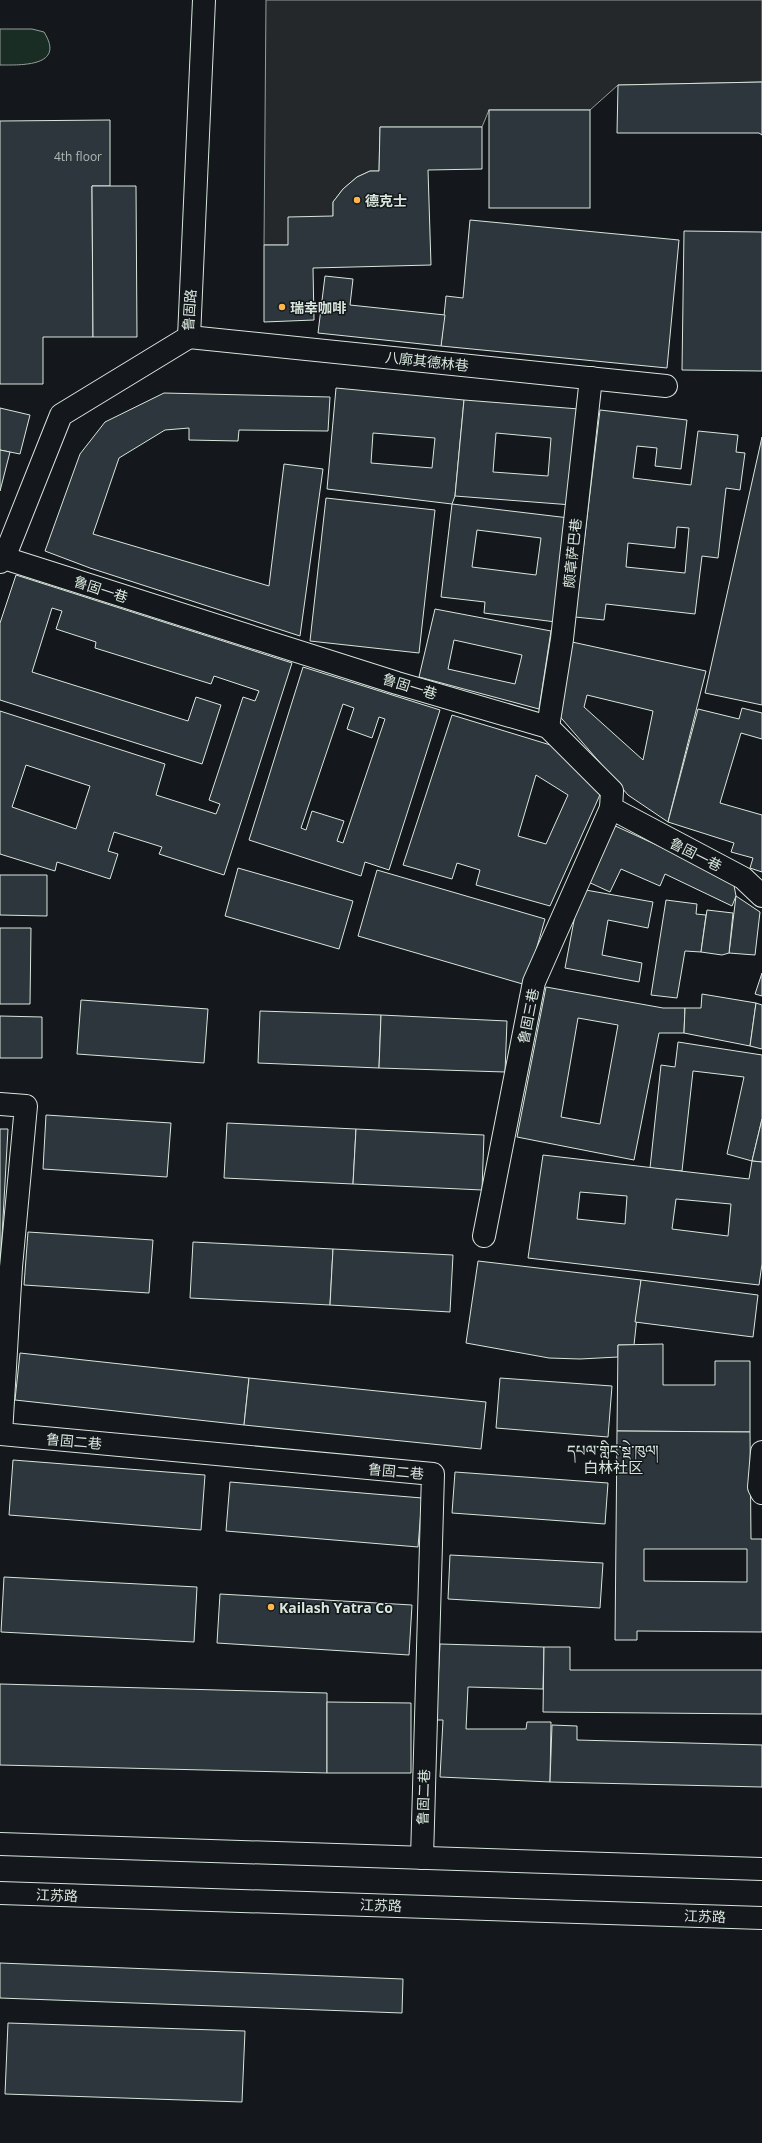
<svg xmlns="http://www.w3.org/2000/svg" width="762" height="2143" viewBox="0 0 762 2143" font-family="'Open Sans','Noto Sans SC','Noto Serif Tibetan',sans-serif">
<rect width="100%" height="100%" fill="#14181c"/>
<path fill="#1a2d24" stroke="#939e99" d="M0,29H32L44,32C66,67 21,65 0,65Z"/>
<path fill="#24282b" stroke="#939e99" d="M266,0H762V82L618,85L590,110H489L482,127H380L379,171H370L357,177L343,189L333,202V216L288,245H264Z"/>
<g fill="#2c363c" stroke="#d8e6dc" fill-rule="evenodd">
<path d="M762,82V135L759,133H617L618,85Z"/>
<rect x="489" y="110" width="101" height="98"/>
<path d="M110,120V186H92L93,337H43V384H0V121Z"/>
<path d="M380,127H482V169L428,170L431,265L313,268L314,320L264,322V245H288V217L333,216V202L343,189L357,177L370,171H379Z"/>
<path d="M92,186H136L137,337H93Z"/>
<path d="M470,220L679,240L667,368L441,346L446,296L463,298Z"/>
<path d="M684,231L762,232V371L682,370Z"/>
<path d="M325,276L353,279L350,305L445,315L441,346L318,333Z"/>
<path d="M336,388L464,400L455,496L452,504L327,489ZM373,433L435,438L432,468L371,463Z"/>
<path d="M164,393L330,397L328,431L239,430L238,441L189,440V428L165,430L119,458L93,534L269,586L284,464L323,469L300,636L90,568L45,551L80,454L105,422Z"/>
<path d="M464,400L579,409L572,505L455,496ZM496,433L551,438L548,476L493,472Z"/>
<path d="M0,408L30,415L20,454L0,450Z"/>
<path d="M600,410L687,420L681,469L655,466L657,448L637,446L633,478L691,485L698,431L738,435L736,452L745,453L740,490L726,488L718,558L702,556L695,614L606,604L604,620L575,617ZM677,527L689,528L685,573L626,567L628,543L675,548Z"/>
<path d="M762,437V705L705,693Z"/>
<path d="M0,450L10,452L0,491Z"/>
<path d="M326,498L435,510L419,653L310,641Z"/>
<path d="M452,504L569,518L556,622L484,613L485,602L441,597ZM477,530L541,538L536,575L472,567Z"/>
<path d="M16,575L292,663L224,875L159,854L162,847L114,832L108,851L118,854L110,879L57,862L55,871L0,854V711L165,764L156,795L216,814L220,804L209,800L243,697L255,701L259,691L214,676L211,684L95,648L96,642L56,629L62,611L52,608L32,672L188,721L196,697L221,705L202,764L0,700V623ZM26,765L90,786L76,829L12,807Z"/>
<path d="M435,609L551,631L539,709L419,677ZM454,640L522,655L515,684L448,669Z"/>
<path d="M572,642L706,671L668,822L628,795L556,712ZM587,695L653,711L643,760L584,707Z"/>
<path d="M303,667L440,710L389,870L365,862L361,876L249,840ZM343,704L354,708L347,729L372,738L379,717L385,719L343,843L337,841L344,821L312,811L306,830L301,828Z"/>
<path d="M742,708L762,713V739L741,733L720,803L762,815V872L750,868L753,858L731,852L734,843L668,822L698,709L739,719Z"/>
<path d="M452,715L557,747L603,788L550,906L476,885L480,870L457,863L452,879L403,865ZM536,775L568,795L546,844L518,836Z"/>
<path d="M611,824L733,880L736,896L732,906L665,874L660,886L621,869L610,892L584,880Z"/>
<path d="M238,868L353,901L339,949L225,916Z"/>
<path d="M377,870L545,919L526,985L358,936Z"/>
<path d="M0,875H47V916L0,915Z"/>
<path d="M580,889L653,902L648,928L608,920L602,955L642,963L639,982L565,968Z"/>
<path d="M736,896L760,912L755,955L729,953Z"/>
<path d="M666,900L697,904L696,914L706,915L701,952L685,951L677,998L651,995Z"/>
<path d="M707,910L733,913L729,953L722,955L701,952Z"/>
<path d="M0,928H31L30,1004H0Z"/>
<path d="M762,973V996L755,994Z"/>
<path d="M546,987L663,1008H685L684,1033H659L634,1160L517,1137ZM578,1018L618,1025L600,1124L561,1117Z"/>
<path d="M702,994L756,1003L750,1046L684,1033L685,1008H701Z"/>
<path d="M81,1000L208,1009L204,1063L77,1054Z"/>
<path d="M756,1003L762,1005V1049L750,1046Z"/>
<path d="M260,1011L381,1015L379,1068L258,1063Z"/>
<path d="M381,1015L507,1021L505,1072L379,1068Z"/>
<path d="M0,1016L42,1017V1058H0Z"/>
<path d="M678,1042L762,1055V1119L752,1161L727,1154L744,1077L693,1071L682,1171L650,1168L661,1065L675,1067Z"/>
<path d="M46,1115L171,1123L167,1177L43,1169Z"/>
<path d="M762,1119V1162L752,1161Z"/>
<path d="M227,1123L356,1129L353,1184L224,1178Z"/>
<path d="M0,1129H8L0,1272Z"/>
<path d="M356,1129L484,1135L482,1190L353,1184Z"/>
<path d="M543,1155L749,1179L752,1161L762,1162V1264L759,1285L528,1258ZM580,1192L627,1196L625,1224L577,1219ZM676,1199L731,1204L728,1236L672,1229Z"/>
<path d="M28,1232L153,1240L149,1293L24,1285Z"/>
<path d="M193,1242L333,1249L330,1305L190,1298Z"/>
<path d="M333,1249L453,1255L450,1312L330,1305Z"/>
<path d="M478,1261L641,1280L634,1345H618V1357L580,1359L549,1358L466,1343Z"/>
<path d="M641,1280L758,1295L753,1337L635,1322Z"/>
<path d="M663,1344V1385H715V1361H750V1432L617,1431L618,1345Z"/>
<path d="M20,1353L249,1378L244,1425L15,1400Z"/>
<path d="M249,1378L486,1402L481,1449L244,1425Z"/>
<path d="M500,1378L612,1386L608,1437L496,1428Z"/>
<path d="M617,1431L750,1432L751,1539H762V1632L637,1631V1640H615ZM644,1549H747V1582L644,1581Z"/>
<path d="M13,1460L205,1475L201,1530L9,1515Z"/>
<path d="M455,1472L608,1483L605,1524L452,1513Z"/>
<path d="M230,1482L422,1498L418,1547L226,1531Z"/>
<path d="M450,1555L603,1563L600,1608L448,1599Z"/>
<path d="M4,1577L197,1587L194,1642L1,1632Z"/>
<path d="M220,1594L412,1605L409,1655L217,1643Z"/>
<path d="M440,1644L544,1647L543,1689L468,1687L466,1729H526L527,1722H551L550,1782L440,1777L443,1720H436Z"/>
<path d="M544,1647H570V1670H762V1714L543,1712Z"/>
<path d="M0,1684L327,1693V1773L0,1765Z"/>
<path d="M327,1702L411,1703V1773H327Z"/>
<path d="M552,1725L577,1726V1740L762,1745V1787L550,1782Z"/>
<path d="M0,1963L403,1979L402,2013L0,1998Z"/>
<path d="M8,2023L245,2031L242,2102L5,2094Z"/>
</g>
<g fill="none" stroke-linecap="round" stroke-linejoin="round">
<g stroke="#d8e6dc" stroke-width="24">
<g id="minor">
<path d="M189,337L666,386"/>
<path d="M189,337L204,0"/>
<path d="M4,558L397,683L548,727L612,791L611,808L743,878L762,896"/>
<path d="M0,562L4,558L61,415L189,337"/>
<path d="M548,727L562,639L591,378"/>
<path d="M0,1104L26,1106L11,1267L1,1434L433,1474L422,1858"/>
<path d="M484,1236L534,982L611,808"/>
<path d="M762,1452L759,1487L762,1493"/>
</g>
</g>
<g stroke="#d8e6dc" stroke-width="24">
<g id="highway">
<path d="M0,1844L762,1869"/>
<path d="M0,1893L762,1918"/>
</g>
</g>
<use href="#minor" stroke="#14181c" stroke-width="22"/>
<use href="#highway" stroke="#14181c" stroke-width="22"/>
</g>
<g fill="#ffb74d" stroke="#14181c" stroke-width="1.5">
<circle cx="357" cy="200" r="4"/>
<circle cx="282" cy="307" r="4"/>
<circle cx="271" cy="1607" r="4"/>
</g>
<g text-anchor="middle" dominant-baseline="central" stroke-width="3" stroke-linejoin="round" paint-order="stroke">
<g font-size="12" fill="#adbab4">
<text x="78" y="156">4th floor</text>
</g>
<g font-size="14" font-weight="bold" fill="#d8e6dc" stroke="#14181c" text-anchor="start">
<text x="365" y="200">德克士</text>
<text x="290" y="307">瑞幸咖啡</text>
<text x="279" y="1607">Kailash Yatra Co</text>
</g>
<g font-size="14" fill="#d8e6dc" stroke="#14181c">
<text transform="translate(189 310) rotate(-86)">鲁固路</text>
<text transform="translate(427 361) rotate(6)">八廓其德林巷</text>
<text transform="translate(572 553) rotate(-84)">颇章萨巴巷</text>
<text transform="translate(101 589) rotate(18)">鲁固一巷</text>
<text transform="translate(410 686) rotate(17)">鲁固一巷</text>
<text transform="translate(696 854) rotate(27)">鲁固一巷</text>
<text transform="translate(528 1016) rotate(-79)">鲁固三巷</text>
<text transform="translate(74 1441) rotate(5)">鲁固二巷</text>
<text transform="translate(396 1471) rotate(5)">鲁固二巷</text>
<text transform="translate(423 1797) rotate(-88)">鲁固二巷</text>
<text transform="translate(57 1895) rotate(2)">江苏路</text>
<text transform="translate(381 1905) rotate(2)">江苏路</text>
<text transform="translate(705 1916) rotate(2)">江苏路</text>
</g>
<g font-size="15" fill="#d8e6dc" stroke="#14181c">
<text x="613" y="1450">དཔལ་གླིང་སྡེ་ཁུལ།<tspan x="613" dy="17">白林社区</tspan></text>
</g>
</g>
</svg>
